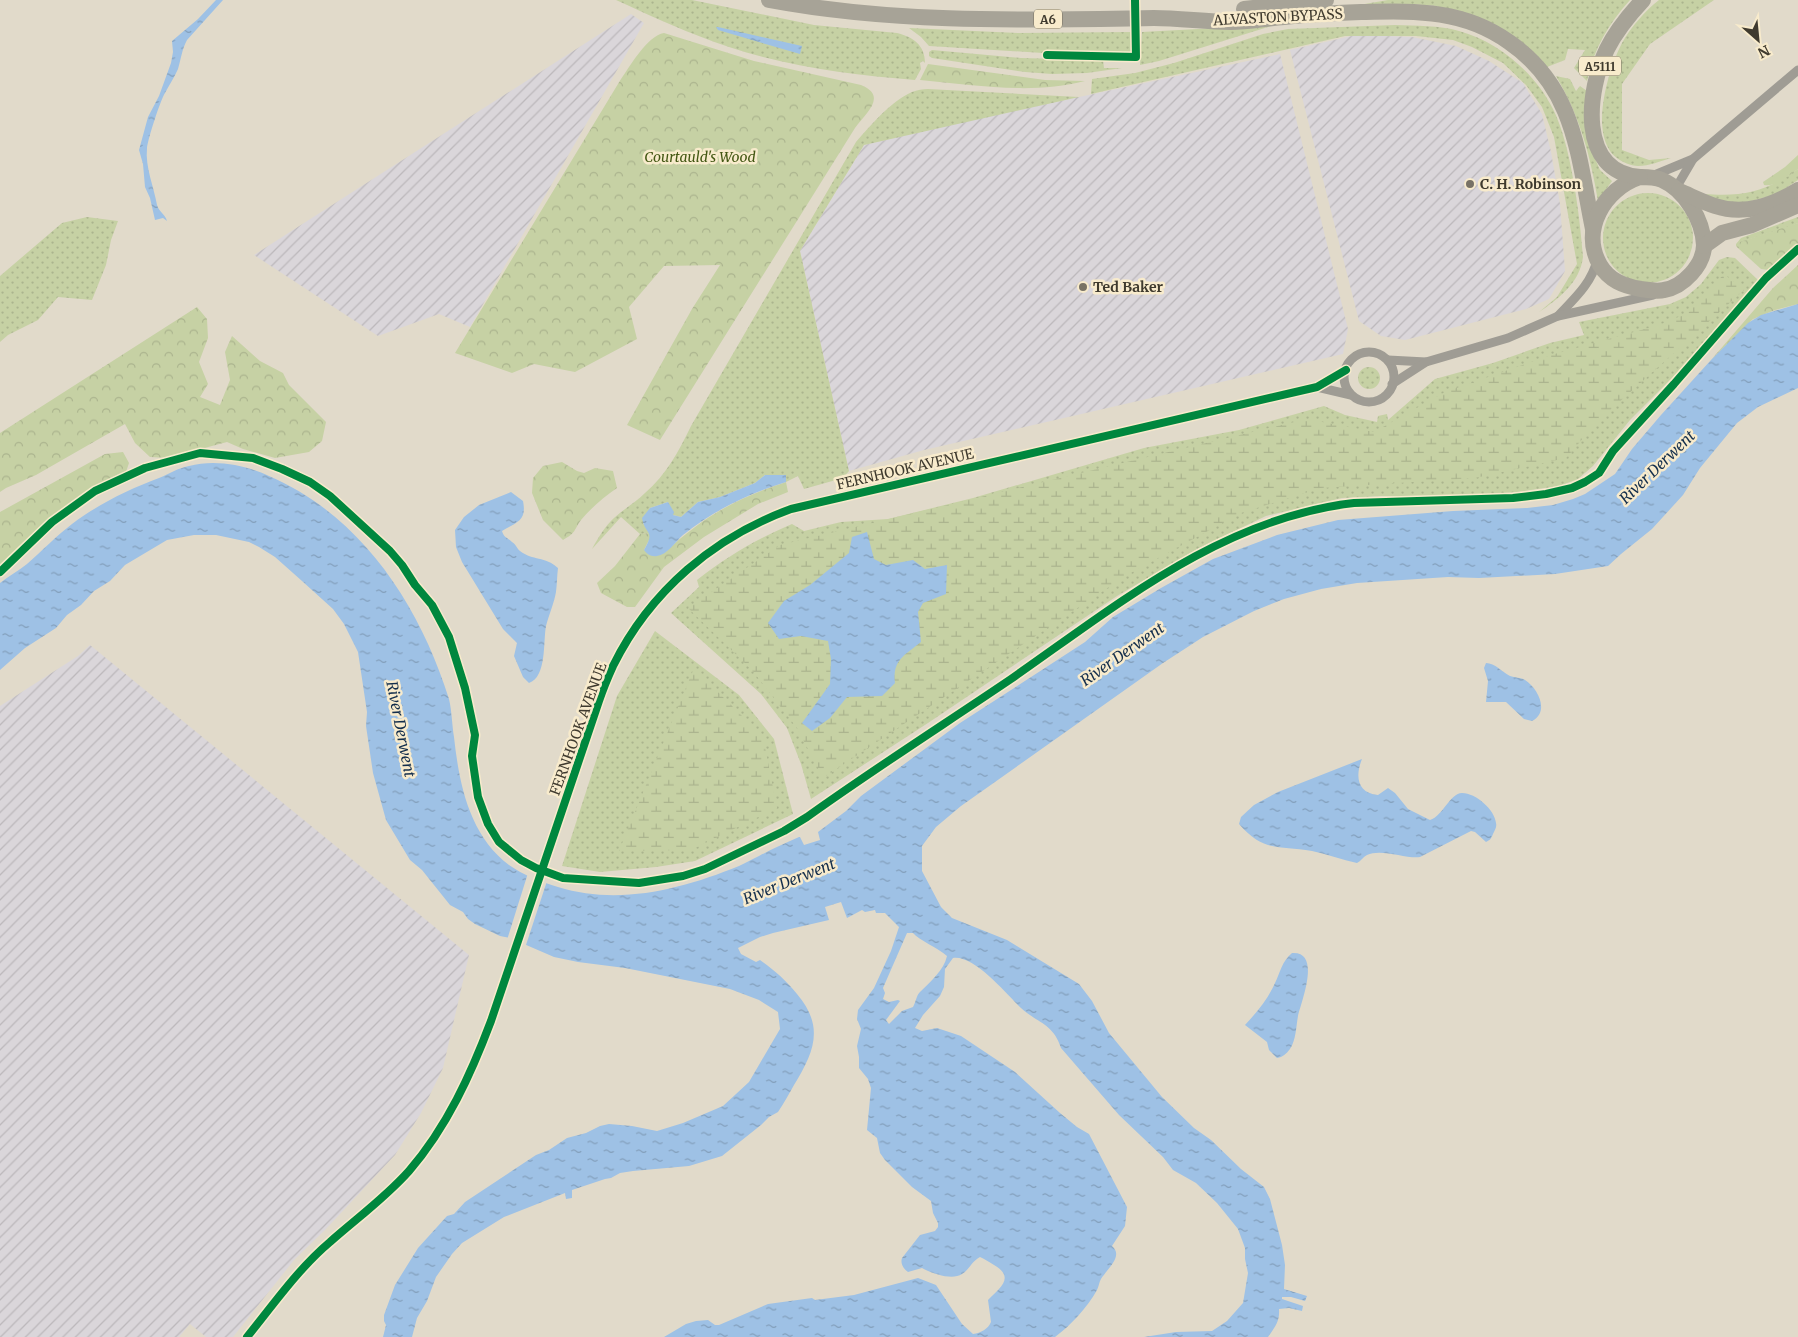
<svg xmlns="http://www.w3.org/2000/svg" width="1798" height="1337" viewBox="0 0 1798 1337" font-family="Merriweather,serif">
<defs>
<pattern id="industrial-furrows" width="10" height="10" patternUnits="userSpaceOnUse" patternTransform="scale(1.25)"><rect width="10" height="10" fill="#dad6da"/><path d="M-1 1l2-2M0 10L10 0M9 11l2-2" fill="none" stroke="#bcb8bb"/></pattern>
<pattern id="grass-dots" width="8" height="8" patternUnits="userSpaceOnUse" patternTransform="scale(1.25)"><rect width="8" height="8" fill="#c6d1a4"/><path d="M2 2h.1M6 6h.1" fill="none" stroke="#abb48e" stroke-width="1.8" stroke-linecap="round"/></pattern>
<pattern id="forest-crowns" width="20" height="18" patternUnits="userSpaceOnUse" patternTransform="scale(1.25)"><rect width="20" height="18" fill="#c6d1a4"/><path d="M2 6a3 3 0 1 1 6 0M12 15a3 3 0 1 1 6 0" fill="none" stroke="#abb48e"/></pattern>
<pattern id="wetland-marsh" width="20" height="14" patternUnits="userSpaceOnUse" patternTransform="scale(1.25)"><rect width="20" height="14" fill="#c6d1a4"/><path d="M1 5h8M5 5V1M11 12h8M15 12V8" fill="none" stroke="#abb48e"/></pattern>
<pattern id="water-ripples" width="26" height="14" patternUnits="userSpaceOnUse" patternTransform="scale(1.25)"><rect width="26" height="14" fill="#9ec1e5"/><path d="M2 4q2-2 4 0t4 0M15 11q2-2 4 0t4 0" fill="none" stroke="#829eba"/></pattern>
</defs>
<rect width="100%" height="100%" fill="#e1daca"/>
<g fill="url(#industrial-furrows)">
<path d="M631,14L644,23L470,327L439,314L378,336L254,255Z"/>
<path d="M1356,35L1412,37L1456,46L1489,61L1523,83L1542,114L1551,152L1560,204L1565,271L1549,299L1526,309L1405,340L1381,336L1359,321L1290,50Z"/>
<path d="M1280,54L1348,329L1343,354L924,450L849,471L800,251L864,145L990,116Z"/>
<path d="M90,645L469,955L443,1068L421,1113L395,1155L325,1230L294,1260L233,1337H206L190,1324L179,1337H0V706L78,656Z"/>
</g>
<g fill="url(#grass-dots)">
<path d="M616,0H692L814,25L897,33C913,37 925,45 925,63L923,61L920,63L921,69L915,80C852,75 789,67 729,47C690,34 653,17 616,0Z"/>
<path d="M1388,0H1630C1609,23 1593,50 1587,81L1574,68L1585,50L1568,49L1565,60L1547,67L1437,6L1410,4L1347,7Z"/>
<path d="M1659,0H1714L1650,44L1622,84V150L1649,160L1671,158C1661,161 1649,166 1638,166C1631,166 1622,162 1617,158C1588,136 1608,70 1622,43C1631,27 1645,11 1659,0Z"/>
<path d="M1274,25L1159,61L1140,65L1142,32Z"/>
<path d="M1395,25C1416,26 1439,25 1459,31C1499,42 1535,73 1553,109C1571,144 1580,217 1583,257C1580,283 1558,299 1538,313L1557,297L1577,264L1554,137L1542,107L1526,85L1503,63L1472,47L1453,40L1416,36H1345L1091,94L1092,79L1135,73L1174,63L1263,34L1288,29Z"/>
<path d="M909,28L1018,33L1132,32L1133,54L1043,53L929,46L921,37Z"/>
<path d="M932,50L1021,58L1103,60L1104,68H1122L1087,73L1052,74L1025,72L932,58L929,56V52Z"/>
<path d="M1556,76L1570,79L1576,91L1580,86L1587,91L1593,154L1600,170L1612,181L1598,201C1590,154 1580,117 1556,76Z"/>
<path d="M928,89L1079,97L864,145L800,251L849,471L843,478L804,489L798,476L786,482V475H765L755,483L720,497L698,502L681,517L673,515L668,502L650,508L643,523L650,533L640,534L621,517L592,549C598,538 605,526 614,518C624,509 636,502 645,493C666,475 679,451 691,426L856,142C872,124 890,102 912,92C917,90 923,89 928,89Z"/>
<path d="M1798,169V180L1777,194L1733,206L1704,194C1743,197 1766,192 1798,169Z"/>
<circle cx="1648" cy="238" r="45"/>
<path d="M87,217L118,221L111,240L106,265L92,300L58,297L38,320L8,335L0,342V276L62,223Z"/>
<path d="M1798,217V223L1791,226L1741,242L1739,249L1742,252L1736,246V244L1741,238Z"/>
<path d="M1727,257L1735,258L1758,280L1680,370L1630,420L1593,466L1578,479L1559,486L1518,492L1454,497L1382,496L1342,498L1266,516L1197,549L1117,596L928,723L811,799L801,764L787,728L761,694L671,613L699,587L697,580C728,556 755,540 792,524L804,531L841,522L888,519L973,498L1144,448L1239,430L1324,406L1345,415L1377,422L1378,416L1387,414L1388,420L1435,379L1493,363L1550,343L1584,335L1579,322L1670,304L1686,297L1701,284L1719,260Z"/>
<circle cx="1369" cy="378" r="11"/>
<path d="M655,631L739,695L774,739L793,814L695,861L656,867L600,872L562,866L617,696Z"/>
</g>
<g fill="url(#forest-crowns)">
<path d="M664,33L754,61L861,85C888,96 866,113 855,128L660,440L627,425L692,309L720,265L664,266L629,307L637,339L575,372L534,364L512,373L455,353L621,79C631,65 647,36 664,33Z"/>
<path d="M928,64L1045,80L1085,81C1032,95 975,85 920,80Z"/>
<path d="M1798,155V169C1789,175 1777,187 1764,185L1763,182L1785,167Z"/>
<path d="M1798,223V244L1768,270L1761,269L1739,249V245L1740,242Z"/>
<path d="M1798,265V304L1775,310L1753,319L1711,360L1773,288Z"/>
<path d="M197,307L207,319L208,338L199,362L208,384L200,397L220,405L230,380L225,352L232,336L260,361L283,373L289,385L326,422L322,441L309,452L275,458L243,449L227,442L167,458L150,457L135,443L125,424L36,475L6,488L0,492V433Z"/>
<path d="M123,452L129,463L124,478L95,491L52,522L0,572V512L105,454Z"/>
<path d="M562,462L577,471L584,473L595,468L613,471L617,488C604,497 592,507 581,520C573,531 577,532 563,540L543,520L532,493L533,478L543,466Z"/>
<path d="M786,482L788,492L758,504L704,537L664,567L635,607H627L601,593L597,583L615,566L640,534L650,533V538L644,550L664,553C704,516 735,499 786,482Z"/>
</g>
<g fill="url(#wetland-marsh)">
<path d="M1724,274L1744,290L1597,422L1566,458L1475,478L1321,488L1241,513L1127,575L823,778L797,728L752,670L688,608L780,545L1307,419L1374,432L1445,392L1551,355L1659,325L1688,313Z"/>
<path d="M694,668L763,737L777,808L691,850L619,851Z"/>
</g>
<g fill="url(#water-ripples)" fill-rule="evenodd">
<path d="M216,0H223L187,40C182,49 181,59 178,69C174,78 169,85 165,93C160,101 148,139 147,148C145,167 154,187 157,205C159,212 165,214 167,221L163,218L155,220L150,198L145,187L143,164L139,150L148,117L159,96L171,63L173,52L172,41L198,19Z"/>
<path d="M716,27H718L802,46L800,54L718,30Z"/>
<path d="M1798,304V388L1758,407L1737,423L1700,468L1683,495L1652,529L1621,554L1608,566L1555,574L1479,578L1448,577L1357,583L1321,589L1284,599L1254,611L1203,637L1163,663L961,806L936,827L922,846V871L941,907L952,918L1007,940L1079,984L1092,1001L1109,1033L1162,1097L1194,1128L1211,1140L1241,1169L1264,1187L1270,1199L1282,1245L1285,1265L1284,1289L1307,1296L1305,1301L1291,1297H1282V1299L1303,1306L1302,1311L1289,1308L1279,1309C1280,1321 1275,1327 1268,1337H1144L1176,1332L1212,1331L1227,1321L1243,1303L1248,1273L1245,1259V1248L1238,1229L1217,1203L1196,1183L1173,1170L1163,1157L1119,1115L1061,1048C1053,1023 1037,1023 1021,1008C1006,994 975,955 953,958L945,969L944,987L940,996L923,1015L915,1028L922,1031L937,1028L961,1036L1015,1072L1060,1113L1077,1127L1089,1134L1127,1207L1125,1226L1112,1246C1124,1256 1107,1269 1101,1279C1099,1282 1099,1286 1097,1290C1087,1308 1071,1325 1055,1337H664L686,1324L696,1321L708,1320L715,1325H719L768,1304L812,1298L815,1300L854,1295L918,1278L936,1285L962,1324L973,1334C981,1333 988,1329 991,1322L988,1300C999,1288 1016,1278 994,1265C989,1262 985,1259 980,1257C972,1261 969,1270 962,1274C952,1281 931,1273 922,1268L908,1272C904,1269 900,1264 902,1258L920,1235L935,1231L938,1227V1223L933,1213L931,1201L912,1187L885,1160L880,1153L877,1138L867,1130L871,1088L868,1079L859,1068V1057L857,1046L861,1029L857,1019L858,1010L874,988L891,951L899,927L885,913H876L875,910L865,912L862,910L847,918L841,902L825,907L829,920L773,933L760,937L738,948L741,954L756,962L760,960C774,970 786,980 797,994C825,1027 814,1052 794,1085C789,1094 784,1103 778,1112L769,1117L761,1125L722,1156L689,1166L633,1171L620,1173L611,1178L605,1179L572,1190V1198L566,1199L565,1193L504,1217L462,1243L452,1254L436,1277L427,1301L417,1318L412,1337H383L386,1325L384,1321V1315L395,1285L418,1248L447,1216L454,1214L465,1202L536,1155L549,1150L567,1138L586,1133L600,1126L609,1124L632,1126L657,1131L683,1123L723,1106L749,1082L780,1029L778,1012L759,1000L730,989L625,968L578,962L554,957L510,938L500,936L475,924L468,919L463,912L450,905L422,870L410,860L386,820L373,773L366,726L367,712L358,652L344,624L333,609L302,581L275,557L259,547L249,542L216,535H194L167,540L125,565L110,581L94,591L81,605L67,615L56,628L25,648L0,670V583C9,576 18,571 27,564C42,551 56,536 72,524C97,505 129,489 159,478C169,474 178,468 189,466C215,459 246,465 269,476C362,516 420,606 449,699C452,712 452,725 454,737C459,783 469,835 509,865C523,875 541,882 558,887C619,906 682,889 739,866C746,863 752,859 759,856C772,849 785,843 799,837H800L804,845L820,840L818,832L846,811L861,796L960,723L1085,642L1113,617L1161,588L1213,559L1277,535L1338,520L1453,511L1527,508L1553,505L1573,499L1585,494L1615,474L1632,449L1661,415L1711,360L1748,323L1761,315ZM907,933H913C919,940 938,948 947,956C944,970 930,982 920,992C916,996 916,1002 913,1007L902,1011L889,1024L886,1020L900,1001L898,1000L889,1002L883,999L885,993L883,988Z"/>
<path d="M765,475H786V482C748,494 714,510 683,535C676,541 667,555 657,556C651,557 647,554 644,550C656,529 645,536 642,518L650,508L668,502L674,512L673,515L681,517L698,502L720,497L755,483Z"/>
<path d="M511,492L523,501C527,521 517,522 502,531C504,538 507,537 512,542C516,544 517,549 520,551C533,561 545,556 558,568C557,576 557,584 556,592C554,603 549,615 546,626C543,642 547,677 529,683L523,677L514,656L517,643L503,629L462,562L456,547L455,530L464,517L479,505Z"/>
<path d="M867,532L874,559L886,565L913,560L925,569L947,565L946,594L923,603L918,612L921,642C905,655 892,660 895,683L882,696L847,697L830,718L812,731L802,723L830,684L831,659L828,641L801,636L779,639L768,623L784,601L810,585L849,553L852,537Z"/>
<path d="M1486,663C1495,663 1502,672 1510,676C1515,678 1520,677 1525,680C1538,688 1550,712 1532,721L1524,719L1506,702H1486L1488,681L1484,668Z"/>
<path d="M1362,759C1355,776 1357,793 1378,795L1388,788L1395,793L1408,809L1430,820C1443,816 1450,793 1462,793C1476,793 1495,810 1496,823C1497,827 1495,830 1493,834C1491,839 1490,840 1486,842L1475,832L1471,831L1420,857C1406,859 1381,848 1367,855C1363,857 1361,861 1357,863C1342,860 1327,854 1312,851C1279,845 1264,853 1239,824L1241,817L1254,805L1278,792Z"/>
<path d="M1292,953C1322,951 1301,1002 1298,1016C1296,1027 1296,1040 1290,1049C1286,1054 1283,1057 1277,1058L1269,1050L1267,1042L1245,1025C1257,1012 1268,999 1275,983C1280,973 1282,961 1292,953Z"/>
</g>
<path fill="#e1daca" d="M528,873L547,881L525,948L507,940Z"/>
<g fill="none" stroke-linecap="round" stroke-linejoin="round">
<g stroke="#9f9c94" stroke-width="9">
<path d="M1652,176L1693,159L1798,70"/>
<path d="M1676,188L1693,159"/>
<path d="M1558,316C1574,299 1592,283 1597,260"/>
<circle cx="1369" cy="377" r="25"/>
<path d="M1388,360L1426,362"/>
<path d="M1392,384L1426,362L1508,338L1558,316L1653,295"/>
<path d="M1317,387L1351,395"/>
<path d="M247,1337C273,1305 298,1269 330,1242C357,1218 385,1198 409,1171C447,1127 471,1074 491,1021L599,701C603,689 608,677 613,666C650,591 714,537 791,509L1317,387L1346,370"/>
</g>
<g stroke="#a7a397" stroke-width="16">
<path d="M769,0C897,24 1026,20 1154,18C1180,18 1206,22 1231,22C1249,22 1267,18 1284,17C1310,14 1335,13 1361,12C1415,11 1463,9 1509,42C1576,88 1578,157 1593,229"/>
<path d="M1244,9L1326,0"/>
<path d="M1640,177C1647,177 1655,177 1662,180C1685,190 1703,220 1704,245C1704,265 1683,287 1664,290C1657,292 1648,290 1641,289C1623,286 1609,280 1600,265C1580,230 1604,189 1640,177Z"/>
<path d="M1640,177C1577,172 1587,90 1607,49C1616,31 1629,15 1643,0"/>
<path d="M1679,191C1691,196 1703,202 1715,206C1745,216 1773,205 1798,190"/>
<path d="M1704,246L1722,233L1752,225L1798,205"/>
</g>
<g stroke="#f8ebcc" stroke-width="11">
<g id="cycleway">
<path d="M1047,55L1136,57L1135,0"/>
<path d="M0,572L52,522L95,491L145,468L200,453L253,458L282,469L310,482L330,496L390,551L402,565L415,585L432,605L449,637L465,688L475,735L472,756L478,797L488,824L499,842L521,860L536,868L563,878L639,883L683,876L705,869L784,831L807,817C874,769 943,725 1011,679C1116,606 1222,518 1354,503L1513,498L1546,494L1572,488L1585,482L1599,473L1613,451L1674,384L1766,278L1798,249"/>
<path d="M247,1337C273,1305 298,1269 330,1242C357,1218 385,1198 409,1171C447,1127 471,1074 491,1021L599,701C603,689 608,677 613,666C650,591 714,537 791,509L1317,387L1346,370"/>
</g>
</g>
<use href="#cycleway" stroke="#00873e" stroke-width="8"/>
</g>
<g fill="#787265" stroke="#f8ebcc" stroke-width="2">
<circle cx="1470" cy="184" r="5"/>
<circle cx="1083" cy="287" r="5"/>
</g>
<g text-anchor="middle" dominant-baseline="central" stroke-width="5" stroke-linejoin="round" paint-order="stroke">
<g fill="#f8ebcc" stroke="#766f5d" stroke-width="1">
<rect x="1034" y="9.5" width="28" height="19" rx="4"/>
<rect x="1579" y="56.5" width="42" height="19" rx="4"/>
</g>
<g font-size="12" font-weight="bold" fill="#3f3a2e">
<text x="1048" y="19">A6</text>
<text x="1600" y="66">A5111</text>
</g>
<g font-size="14" fill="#3f3a2e" stroke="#f8ebcc">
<text transform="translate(1278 17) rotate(-3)">ALVASTON BYPASS</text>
<text transform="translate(905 469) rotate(-13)">FERNHOOK AVENUE</text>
<text transform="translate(578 729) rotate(-70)">FERNHOOK AVENUE</text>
</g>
<g font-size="14" font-style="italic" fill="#445814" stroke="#f8ebcc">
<text x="700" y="157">Courtauld's Wood</text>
</g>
<g font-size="14" font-weight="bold" fill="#3f3a2e" stroke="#f8ebcc" text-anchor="start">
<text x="1480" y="184">C. H. Robinson</text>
<text x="1093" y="287">Ted Baker</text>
</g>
<g font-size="15" font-style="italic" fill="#132e4c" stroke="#f8ebcc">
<text transform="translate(1657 467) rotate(-44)">River Derwent</text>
<text transform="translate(1122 654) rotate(-35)">River Derwent</text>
<text transform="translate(401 729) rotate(79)">River Derwent</text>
<text transform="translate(789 881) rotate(-22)">River Derwent</text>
</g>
</g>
<g transform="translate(1758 40) rotate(153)" stroke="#f8ebcc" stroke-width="4" paint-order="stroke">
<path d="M0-4L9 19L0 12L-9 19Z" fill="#3f3a2e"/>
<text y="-8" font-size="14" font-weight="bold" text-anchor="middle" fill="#3f3a2e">N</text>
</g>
</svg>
